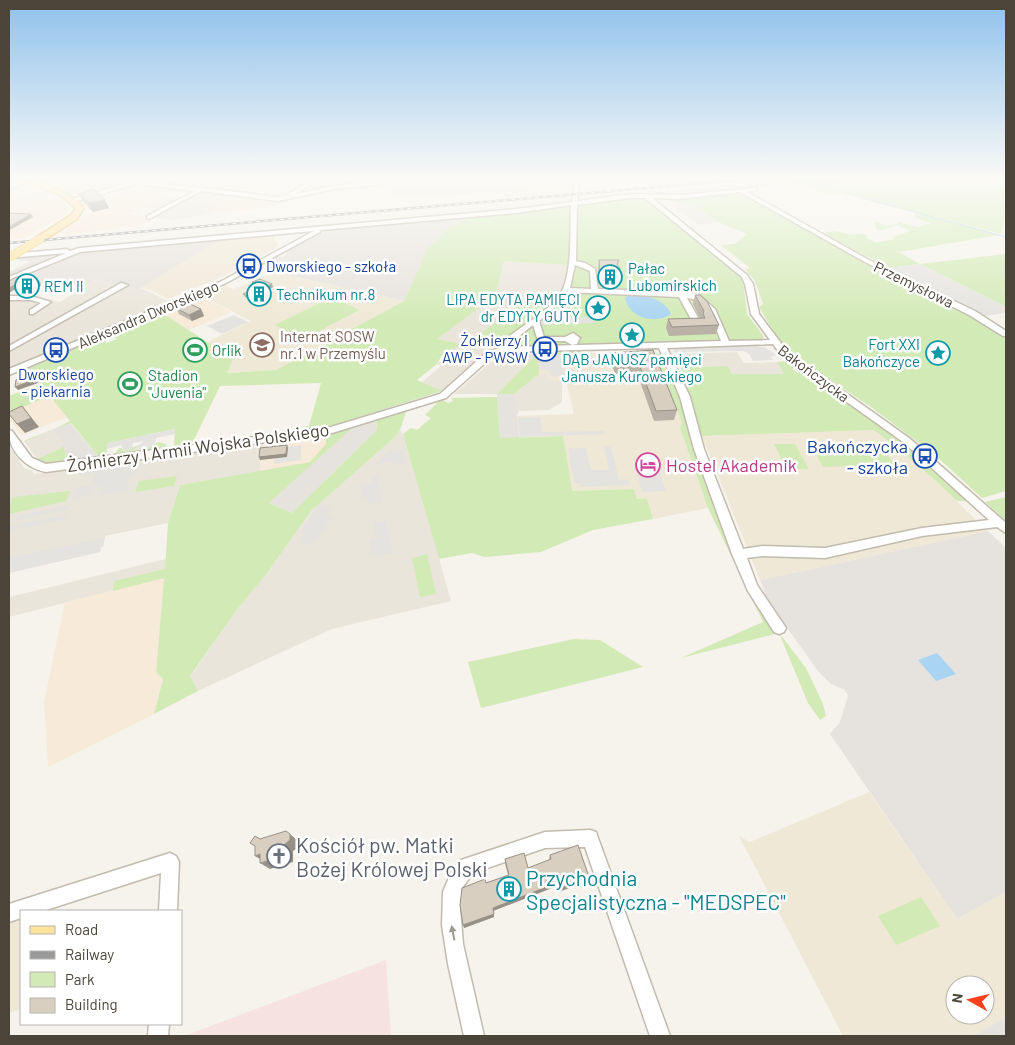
<svg xmlns="http://www.w3.org/2000/svg" width="1015" height="1045" viewBox="0 0 1015 1045" font-family="Barlow,sans-serif">
<rect width="100%" height="100%" fill="#f6f3ec"/>
<g fill="#eae5da">
<path d="M71,179H137L77,195L56,185Z"/>
<path d="M49,189L57,193L15,204L9,203V201L27,193L38,194Z"/>
<path d="M199,192L233,196L205,215L173,220L151,218Z"/>
<path d="M165,197L180,199L160,209L142,207Z"/>
<path d="M691,202L718,222L698,225L672,205Z"/>
<path d="M504,261L569,265L562,294L468,345L494,346L443,392L426,386L422,382L441,366L437,364L460,344L436,339L496,295Z"/>
<path d="M97,279L143,289L172,303L9,372V294L60,302Z"/>
<path d="M737,352L744,363L777,362L784,374H732L728,366L686,367L680,354Z"/>
<path d="M539,353L497,394H454L497,357Z"/>
<path d="M547,373L549,381H562V402L549,410L519,411L514,394L539,374Z"/>
<path d="M51,430L63,444L61,448L37,459L24,441Z"/>
<path d="M400,430L405,437L451,601L332,629L198,691L190,677L236,611L267,573L311,511L395,437Z"/>
<path d="M262,445L260,471L180,485L168,523L105,536L103,547H101L100,552L9,573V449H11L24,468L33,471V474Z"/>
<path d="M166,559L164,578L9,617V597Z"/>
</g>
<g fill="#f7ead8">
<path d="M221,179H276L257,191L210,185Z"/>
<path d="M318,179H390L294,194Z"/>
<path d="M476,179H572L569,189L533,188Z"/>
<path d="M28,184L49,189L38,194L27,193L9,201V189Z"/>
<path d="M139,185L179,190L129,214L156,218L143,225L57,236L92,211L82,200L99,195L111,198Z"/>
<path d="M54,194L69,208L67,214L22,239H9V203L15,204Z"/>
<path d="M233,196H235L281,202L270,207L206,215Z"/>
<path d="M201,295L231,312L189,330L161,312Z"/>
<path d="M50,396L67,417L26,434H20L9,419V413Z"/>
<path d="M326,435V444L311,462L260,471L262,445Z"/>
<path d="M164,578L156,672L163,679L154,714L48,767L44,702L65,602Z"/>
</g>
<g fill="#e6e2dd">
<path d="M400,179L484,180L533,188L530,191L391,197L393,186L389,185Z"/>
<path d="M461,218L463,221L444,231V234L432,246H429L404,301L274,272L280,269L262,265L276,257H283L287,254L284,252L328,230Z"/>
<path d="M222,239L139,289L97,279L83,287L48,280L41,284L16,279L79,252Z"/>
<path d="M49,254L51,257L49,259L9,276V272L32,261L17,260L20,257Z"/>
<path d="M497,394H514L519,411L517,416L519,438H500Z"/>
<path d="M375,419L377,430L292,513L269,503L353,426Z"/>
<path d="M70,423L99,457V458L66,462L69,460L65,453L63,444L51,430Z"/>
<path d="M988,531L1006,548V892L957,919L830,734L840,722L848,696L845,690L831,684L818,671L768,601L760,580Z"/>
</g>
<g fill="#efe8d6" fill-rule="evenodd">
<path d="M275,234V240L279,246L224,276L168,299L151,290L141,288L219,240Z"/>
<path d="M274,272L404,301L276,370L226,373L233,359L207,342L251,321L203,296L226,286L234,289Z"/>
<path d="M646,351L647,354H656L682,423L680,428L708,508L653,519L647,498L637,499L634,489L571,491L563,436L519,437L517,416L574,414L566,381H548L547,373L539,374L537,355L594,353L608,357L606,353Z"/>
<path d="M874,430L916,463L988,531L760,580L702,436Z"/>
<path d="M869,792L957,919L1006,892V1036H843L739,836L750,842ZM955,985H985V1015H955Z"/>
<path d="M21,914V1009L9,1013V918Z"/>
</g>
<path fill="#f6e3e0" d="M386,960L391,1036H183H184Z"/>
<g fill="#d2eab5">
<path d="M811,179H988L991,183H980L1006,187V215L1001,234L918,212L999,235L899,252L920,264L1006,254V307L920,264L889,268L823,233C837,230 835,231 848,234C855,236 860,231 868,236L865,237L876,243L895,239L893,237L910,231L897,225L880,231L876,229L875,221L887,226L898,224L897,222L918,227L931,223L915,218V213L842,193L829,195L814,189L817,188C808,182 764,186 750,187L747,185L813,180Z"/>
<path d="M741,193L859,259L971,316L1006,339V491L982,498L936,456L871,407L795,356L779,340L759,307L763,304L755,281L745,269L750,268L721,245L735,244L747,234L718,222L691,202L679,204L668,200Z"/>
<path d="M622,199L646,200L738,273L743,279L747,314L764,337L760,340L506,348L493,343L466,345L530,296L555,297L562,290L568,265L504,261L496,295L437,339L461,344L445,356L442,355L437,364L417,380L442,391L324,428L256,437L257,435L309,426L321,383L220,386L192,444L244,437L242,438L177,447L174,444L175,429L108,443L106,455L99,457L71,423L56,428L70,421L50,396L9,413V396L40,384L27,369L99,338L107,343L117,339L109,334L161,312L233,359L227,373L276,370L404,301L429,246H432L444,234V231L463,221L461,218L420,221L564,206L571,210L577,204Z"/>
<path d="M332,297L359,310L302,340L275,325Z"/>
<path d="M582,350L586,354L538,355L539,374L514,394H497L539,352Z"/>
<path d="M656,354H661L687,415L694,446L779,633L806,668L823,704L826,716L820,720L808,703L779,633L681,658L763,622L708,508L680,428L682,423Z"/>
<path d="M681,356L687,367L728,366L732,374H784L777,362L788,361L796,367L792,369L798,373L802,371L892,435L968,501H957L916,463L874,430L702,436L680,379L686,378L678,362Z"/>
<path d="M497,397L500,438L563,436L572,491L634,489L637,499L647,498L653,519L593,530L541,552L485,557L472,553L439,559L403,434L411,428L417,430L431,418L425,415L441,399L448,403L453,401L451,398Z"/>
<path d="M406,412L400,430L395,437L311,511L267,573L236,611L190,676L198,691L154,714L163,679L156,672L164,578L113,591L114,581L165,569L168,523L180,485L310,462L326,444V435L353,427L269,503L292,513L377,430L376,420Z"/>
<path d="M51,430L24,442L37,459L61,448L63,444L65,453L70,460L49,464L40,463L24,442L26,440Z"/>
<path d="M158,442L167,444L165,447L115,454L119,448H122V451L145,443L134,450H144Z"/>
<path d="M878,442L895,465L823,467L810,444Z"/>
<path d="M774,444H795L809,469H787Z"/>
<path d="M177,476L174,486L135,492L139,481Z"/>
<path d="M70,491L66,501L9,514V507L13,497Z"/>
<path d="M1006,497V521L985,502Z"/>
<path d="M427,554L436,594L420,597L412,558Z"/>
<path d="M574,639L600,640L643,667L481,708L468,662Z"/>
<path d="M921,897L940,926L896,945L878,916Z"/>
</g>
<g fill="#e5e3e0">
<path d="M920,264L1006,307V313L985,316L889,268Z"/>
<path d="M234,315L248,322L222,334L207,326Z"/>
<path d="M592,317L594,323L540,325L539,319Z"/>
<path d="M750,345L764,347L777,355L770,357L773,360L753,361L749,354L744,351L670,352L674,351L672,347Z"/>
<path d="M576,354L578,360H582L583,363L564,364L561,361L566,377L550,376L548,370H540L538,359L543,358L544,356Z"/>
<path d="M540,417L542,432L604,431L605,434L520,437L518,418Z"/>
<path d="M175,429V434L156,438L155,443L144,450H133L144,441L133,443L132,449L122,451V445L107,449L108,443Z"/>
<path d="M301,445V460L274,464L275,458L287,457L288,447Z"/>
<path d="M604,447H611L619,480L628,479L630,485L580,487L579,483H574L568,448H586L591,470H609Z"/>
<path d="M404,448L408,463L396,465L385,461L380,466L375,464L389,450L394,452Z"/>
<path d="M138,461L141,465L139,470L134,471L132,477L124,481H130L126,491L98,495L101,486L95,487L91,496L74,498L76,493L71,494L74,488L90,486L95,473L79,475L82,467Z"/>
<path d="M660,473L666,491L642,492L637,474Z"/>
<path d="M377,475L382,502L369,504L368,497L362,498L360,485L372,483L371,476Z"/>
<path d="M320,504L332,507L327,514L333,516L312,546L299,542L305,533L300,532Z"/>
<path d="M68,505L67,510L15,521L17,516Z"/>
<path d="M66,514L65,519L9,531V527Z"/>
<path d="M386,520L393,553L379,556L378,553L371,555L369,539L376,537L373,523Z"/>
<path d="M105,537L103,547H101L100,552L9,573V558Z"/>
<path d="M1006,1018V1036H973Z"/>
</g>
<g fill="#a9d4f2">
<path d="M630,294C645,295 664,298 671,314C655,325 629,318 625,298Z"/>
<path d="M937,653L956,674L936,681L918,660Z"/>
</g>
<g fill="none" stroke-linecap="round" stroke-linejoin="round">
<g stroke="#a9d4f2" stroke-width="1">
<path d="M951,179L962,180"/>
<path d="M970,181L1006,185"/>
<path d="M817,182L863,198L1006,237"/>
<path d="M724,185L733,187L879,179"/>
<path d="M652,193L726,188"/>
</g>
<g stroke="#c2bbae" stroke-width="3">
<g id="minor">
<path d="M24,179L26,182L9,189V185Z"/>
<path d="M312,179H318L296,194L335,185L398,179L385,184L335,189L278,201L201,191L149,219L147,218V216L195,191L137,184L73,202L70,200L137,180L278,197L287,195Z"/>
<path d="M575,179H580L577,201L630,194L680,195L757,188V190L747,192L869,260L975,311L1006,331V336H1003L969,315L865,262L740,192L680,199L652,198L747,275L753,284L759,314L787,351L909,438L1006,523V533L997,527L922,536L825,558L762,556L747,558L757,585L786,628L784,632L779,634L774,632L748,591L732,554L694,449L680,397L659,348L503,352L493,356L446,398L332,433L46,472C26,468 8,451 9,430L12,431L32,458L46,464L331,427L440,394L487,352L500,348L498,346L499,344C518,328 544,315 559,296C573,277 570,229 571,205L516,213L321,230L320,232L226,283L9,375V369L222,281L314,231L80,252L9,281V277L66,253L9,258V254L67,249L70,251L79,248L516,209L572,202ZM630,198H645L742,277L745,284L751,314L770,340L729,341L715,309L698,294L681,292L598,289L595,269L585,263L576,261L577,205ZM575,265L590,271L591,289L570,288ZM568,292L679,297L692,321L696,323L700,321L687,298C708,299 714,325 721,341L505,347L533,325L538,341H565L572,345L577,344L580,338L573,333L565,337H544L539,321L563,300ZM773,344L781,355L903,442L989,520L922,528L825,548L762,546L743,549L704,449L690,397L667,348Z"/>
<path d="M121,283L128,285L9,351V346Z"/>
<path d="M9,296H31L51,302L33,314H30V310L41,303L31,300H9Z"/>
<path d="M590,830L596,832L598,838L670,1036H650L585,847L545,848L473,873L462,888L460,908L463,944L484,1036H464L448,964L442,925L443,892L450,875L461,860L545,832Z"/>
<path d="M170,853L176,856L179,862L177,911H159L161,873L43,911H21V918L9,922V904Z"/>
<path d="M149,1024H169L168,1036H148Z"/>
</g>
</g>
<g stroke="#e6c16a" stroke-width="3">
<path id="major" d="M17,179C41,179 68,190 84,208L77,219L43,241H37V237L71,215L76,208L59,194Z"/>
</g>
<g stroke="#e0a43c" stroke-width="2">
<path id="highway" d="M21,179H32L24,183H21Z"/>
</g>
<use href="#minor" fill="#fff" fill-rule="evenodd"/>
<use href="#major" fill="#ffe39c" fill-rule="evenodd"/>
<use href="#highway" fill="#ffcf6e" fill-rule="evenodd"/>
<g stroke="#9a9a9a" stroke-width="2.5">
<path id="rail" d="M9,243L751,179"/>
</g>
<use href="#rail" stroke="#fff" stroke-width="1" stroke-dasharray="4" stroke-linecap="butt"/>
<g stroke="#e6c16a" stroke-width="9" stroke-linecap="butt">
<path id="major-bridge" d="M10,257L40,239"/>
</g>
<use href="#major-bridge" stroke="#ffe39c" stroke-width="8"/>
</g>
<g fill="#bab2a6">
<path d="M79,194L109,208L93,212L83,202Z"/>
<path d="M599,260H619L618,266L620,268L618,284H599L598,269Z"/>
<path d="M31,279L39,281L41,285L30,291L17,288L9,293V281Z"/>
<path d="M252,282L273,287L265,291L253,285Z"/>
<path d="M243,294L267,301L259,304L245,297Z"/>
<path d="M695,295L719,325L716,334L669,336L666,328L668,319L700,318L693,304Z"/>
<path d="M176,308L201,309L204,316L192,321L179,314Z"/>
<path d="M653,350L677,410L674,420L654,421L637,373L615,374L611,362L612,353Z"/>
<path d="M550,855L586,881L559,892L557,886L493,911L494,917L464,928L486,883L508,875L505,864V859L528,868L549,860Z"/>
</g>
<g fill="#979187">
<path d="M105,200L109,208L93,212L89,203Z"/>
<path d="M31,214L33,217L10,230L9,227Z"/>
<path d="M39,281L41,285L30,291L27,287Z"/>
<path d="M272,284L273,287L265,291L264,288Z"/>
<path d="M15,285L17,288L9,293V288Z"/>
<path d="M266,298L267,301L259,304L258,301Z"/>
<path d="M201,309L204,316L192,321L189,315Z"/>
<path d="M36,379L38,383L18,390L15,387Z"/>
<path d="M22,406L39,427L25,433L17,424Z"/>
<path d="M287,445L288,448L287,457L260,460L259,457Z"/>
<path d="M290,834L298,841L299,847L293,851V862L270,869L260,863L265,862L255,856L284,845Z"/>
<path d="M589,877L586,881L559,892L560,888Z"/>
<path d="M559,882L557,886L493,911V908Z"/>
<path d="M494,914V917L464,928L463,925Z"/>
</g>
<g fill="#d8cfc1" stroke="#979187">
<path d="M93,189L105,200L89,203L79,194Z"/>
<path d="M9,213L31,214L9,227Z"/>
<path d="M599,260H619L617,264L620,268L619,275H600Z"/>
<path d="M28,275L26,279L39,281L27,287L15,285L9,288V281L16,277Z"/>
<path d="M260,279L272,284L264,288L252,282Z"/>
<path d="M251,291L266,298L258,301L243,294Z"/>
<path d="M695,295H700L707,301L719,325L672,327L668,319L705,318L703,314L704,311Z"/>
<path d="M188,303L201,309L189,315L176,308Z"/>
<path d="M653,350L677,410L656,411L639,364L616,365L612,353Z"/>
<path d="M32,374L36,379L15,387L16,380Z"/>
<path d="M22,406L31,418L17,424L9,414V412Z"/>
<path d="M287,445L286,454L259,457L260,448Z"/>
<path d="M286,831L290,834V840L284,845L285,856L260,863V854L255,856V846L250,843L255,836L260,839Z"/>
<path d="M578,845L589,877L560,888L559,882L493,908L494,914L463,925L460,905L462,888L485,879L486,883L509,875L505,859L524,853L528,868L551,859L550,855Z"/>
</g>
<defs><path id="oneway-solid" d="M-6-.8H1V-3.2L6.5 0L1 3.2V.8H-6Z" transform="scale(1.25)"/></defs>
<use fill="#9c9892" href="#oneway-solid" transform="translate(453 933) rotate(-101)"/>
<linearGradient id="sky" x2="0" y2="1"><stop stop-color="#8fc1ec"/><stop offset="0.55" stop-color="#fbfaf6"/><stop offset="1" stop-color="#fbfaf6" stop-opacity="0"/></linearGradient>
<rect width="1015" height="325" fill="url(#sky)"/>
<defs>
<g id="bus-ring" transform="scale(1.25)"><circle r="9.5" fill="#fff" stroke="#1a4fb4" stroke-width="1.5"/><path d="M-5-6H5V4H4V6H2V4H-2V6H-4V4H-5ZM-3.5-4V0h7V-4ZM-3.5 1.2v1.5H-2V1.2ZM2 1.2v1.5H3.5V1.2Z" fill="#1a4fb4"/></g>
<g id="building-ring" transform="scale(1.25)"><circle r="9.5" fill="#fff" stroke="#0f9aa8" stroke-width="1.5"/><path d="M-4-6H4V6H1V3H-1V6H-4ZM-2.5-4.3h1.7v1.8h-1.7ZM.8-4.3h1.7v1.8H.8ZM-2.5-1h1.7V.8h-1.7ZM.8-1h1.7V.8H.8Z" fill="#0f9aa8"/></g>
<g id="sight-ring" transform="scale(1.25)"><circle r="9.5" fill="#fff" stroke="#0f9aa8" stroke-width="1.5"/><path d="M0-6L1.8-2.2L6-1.7L2.9 1.2L3.7 5.4L0 3.3L-3.7 5.4L-2.9 1.2L-6-1.7L-1.8-2.2Z" fill="#0f9aa8"/></g>
<g id="school-ring" transform="scale(1.25)"><circle r="9.5" fill="#fff" stroke="#8d6e63" stroke-width="1.5"/><path d="M0-5L7-2L0 1L-7-2ZM-4 1L0 2.5L4 1V4Q0 6-4 4Z" fill="#8d6e63"/></g>
<g id="stadium-ring" transform="scale(1.25)"><circle r="9.5" fill="#fff" stroke="#2e9e5b" stroke-width="1.5"/><path d="M0-5a6.5 5 0 1 0 0 10a6.5 5 0 1 0 0-10ZM-3.5-1.8h7v3.6h-7Z" fill="#2e9e5b"/></g>
<g id="hotel-ring" transform="scale(1.25)"><circle r="9.5" fill="#fff" stroke="#d1479c" stroke-width="1.5"/><path d="M-6-4.5h1.5V1H6V5H4.5V3h-9V5H-6ZM-4 0a1.8 1.8 0 1 1 3.6 0ZM.5 0V-2.5h3Q6-2.5 6 0Z" fill="#d1479c"/></g>
<g id="church-ring" transform="scale(1.25)"><circle r="9.5" fill="#fff" stroke="#6b7280" stroke-width="1.5"/><path d="M-1.2-6h2.4v3.5h3.3v2.4h-3.3V6h-2.4V-.1h-3.3v-2.4h3.3Z" fill="#6b7280"/></g>
</defs>
<g fill-rule="evenodd">
<use href="#bus-ring" x="249" y="266"/>
<use href="#building-ring" x="610" y="277"/>
<use href="#building-ring" x="27" y="286"/>
<use href="#building-ring" x="259" y="294"/>
<use href="#sight-ring" x="598" y="308"/>
<use href="#sight-ring" x="632" y="335"/>
<use href="#school-ring" x="262" y="345"/>
<use href="#bus-ring" x="545" y="349"/>
<use href="#bus-ring" x="56" y="350"/>
<use href="#stadium-ring" x="195" y="350"/>
<use href="#sight-ring" x="938" y="353"/>
<use href="#stadium-ring" x="130" y="384"/>
<use href="#bus-ring" x="925" y="456"/>
<use href="#hotel-ring" x="648" y="465"/>
<use href="#church-ring" x="279" y="856"/>
<use href="#building-ring" x="509" y="889"/>
</g>
<g text-anchor="middle" dominant-baseline="central" stroke-width="5" stroke-linejoin="round" paint-order="stroke">
<g font-size="15" fill="#164399" stroke="#fff" text-anchor="start">
<text x="266" y="266">Dworskiego - szkoła</text>
<text x="528" y="340" text-anchor="end">Żołnierzy I<tspan x="528" dy="17">AWP - PWSW</tspan></text>
<text x="56" y="374" text-anchor="middle">Dworskiego<tspan x="56" dy="17">- piekarnia</tspan></text>
</g>
<g font-size="15" fill="#0d838f" stroke="#fff" text-anchor="start">
<text x="628" y="268">Pałac<tspan x="628" dy="17">Lubomirskich</tspan></text>
<text x="44" y="286">REM II</text>
<text x="276" y="294">Technikum nr.8</text>
<text x="580" y="299" text-anchor="end">LIPA EDYTA PAMIĘCI<tspan x="580" dy="17">dr EDYTY GUTY</tspan></text>
<text x="920" y="344" text-anchor="end">Fort XXI<tspan x="920" dy="17">Bakończyce</tspan></text>
<text x="632" y="359" text-anchor="middle">DĄB JANUSZ pamięci<tspan x="632" dy="17">Janusza Kurowskiego</tspan></text>
</g>
<g font-size="15" fill="#4b4439" stroke="#fff">
<text transform="translate(914 284) rotate(26)">Przemysłowa</text>
<text transform="translate(148 314) rotate(-23)">Aleksandra Dworskiego</text>
<text transform="translate(814 373) rotate(37)">Bakończycka</text>
</g>
<g font-size="15" fill="#785e54" stroke="#fff" text-anchor="start">
<text x="280" y="336">Internat SOSW<tspan x="280" dy="17">nr.1 w Przemyślu</tspan></text>
</g>
<g font-size="15" fill="#27864d" stroke="#fff" text-anchor="start">
<text x="212" y="350">Orlik</text>
<text x="148" y="375">Stadion<tspan x="148" dy="17">"Juvenia"</tspan></text>
</g>
<g font-size="18" fill="#164399" stroke="#fff" text-anchor="end">
<text x="908" y="446">Bakończycka<tspan x="908" dy="21">- szkoła</tspan></text>
</g>
<g font-size="18" fill="#4b4439" stroke="#fff">
<text transform="translate(198 447) rotate(-8)">Żołnierzy I Armii Wojska Polskiego</text>
</g>
<g font-size="18" fill="#b23c85" stroke="#fff" text-anchor="start">
<text x="666" y="465">Hostel Akademik</text>
</g>
<g font-size="21" fill="#5b616d" stroke="#fff" text-anchor="start">
<text x="296" y="844">Kościół pw. Matki<tspan x="296" dy="24">Bożej Królowej Polski</tspan></text>
</g>
<g font-size="21" fill="#0d838f" stroke="#fff" text-anchor="start">
<text x="526" y="877">Przychodnia<tspan x="526" dy="24">Specjalistyczna - "MEDSPEC"</tspan></text>
</g>
</g>
<rect width="1015" height="1045" fill="none" stroke="#4b4439" stroke-width="20"/>
<rect x="20" y="910" width="162" height="115" fill="#ffffff" stroke="#b7b4b0"/>
<rect x="30" y="926" width="25" height="8" fill="#ffe39c" stroke="#b7b4b0"/>
<text x="65" y="935" font-size="15" fill="#4b4439">Road</text>
<rect x="30" y="951" width="25" height="8" fill="#9a9a9a" stroke="#b7b4b0"/>
<text x="65" y="960" font-size="15" fill="#4b4439">Railway</text>
<rect x="30" y="972" width="25" height="15" fill="#d2eab5" stroke="#b7b4b0"/>
<text x="65" y="985" font-size="15" fill="#4b4439">Park</text>
<rect x="30" y="998" width="25" height="15" fill="#d8cfc1" stroke="#b7b4b0"/>
<text x="65" y="1010" font-size="15" fill="#4b4439">Building</text>
<g transform="translate(970 1000) rotate(278)"><circle r="24" fill="#ffffff" stroke="#b7b4b0"/>
<path d="M0-4L9 19L0 12L-9 19Z" fill="#fc3f1d"/>
<text y="-8" font-size="14" font-weight="bold" text-anchor="middle" fill="#4b4439">N</text>
</g>
</svg>
